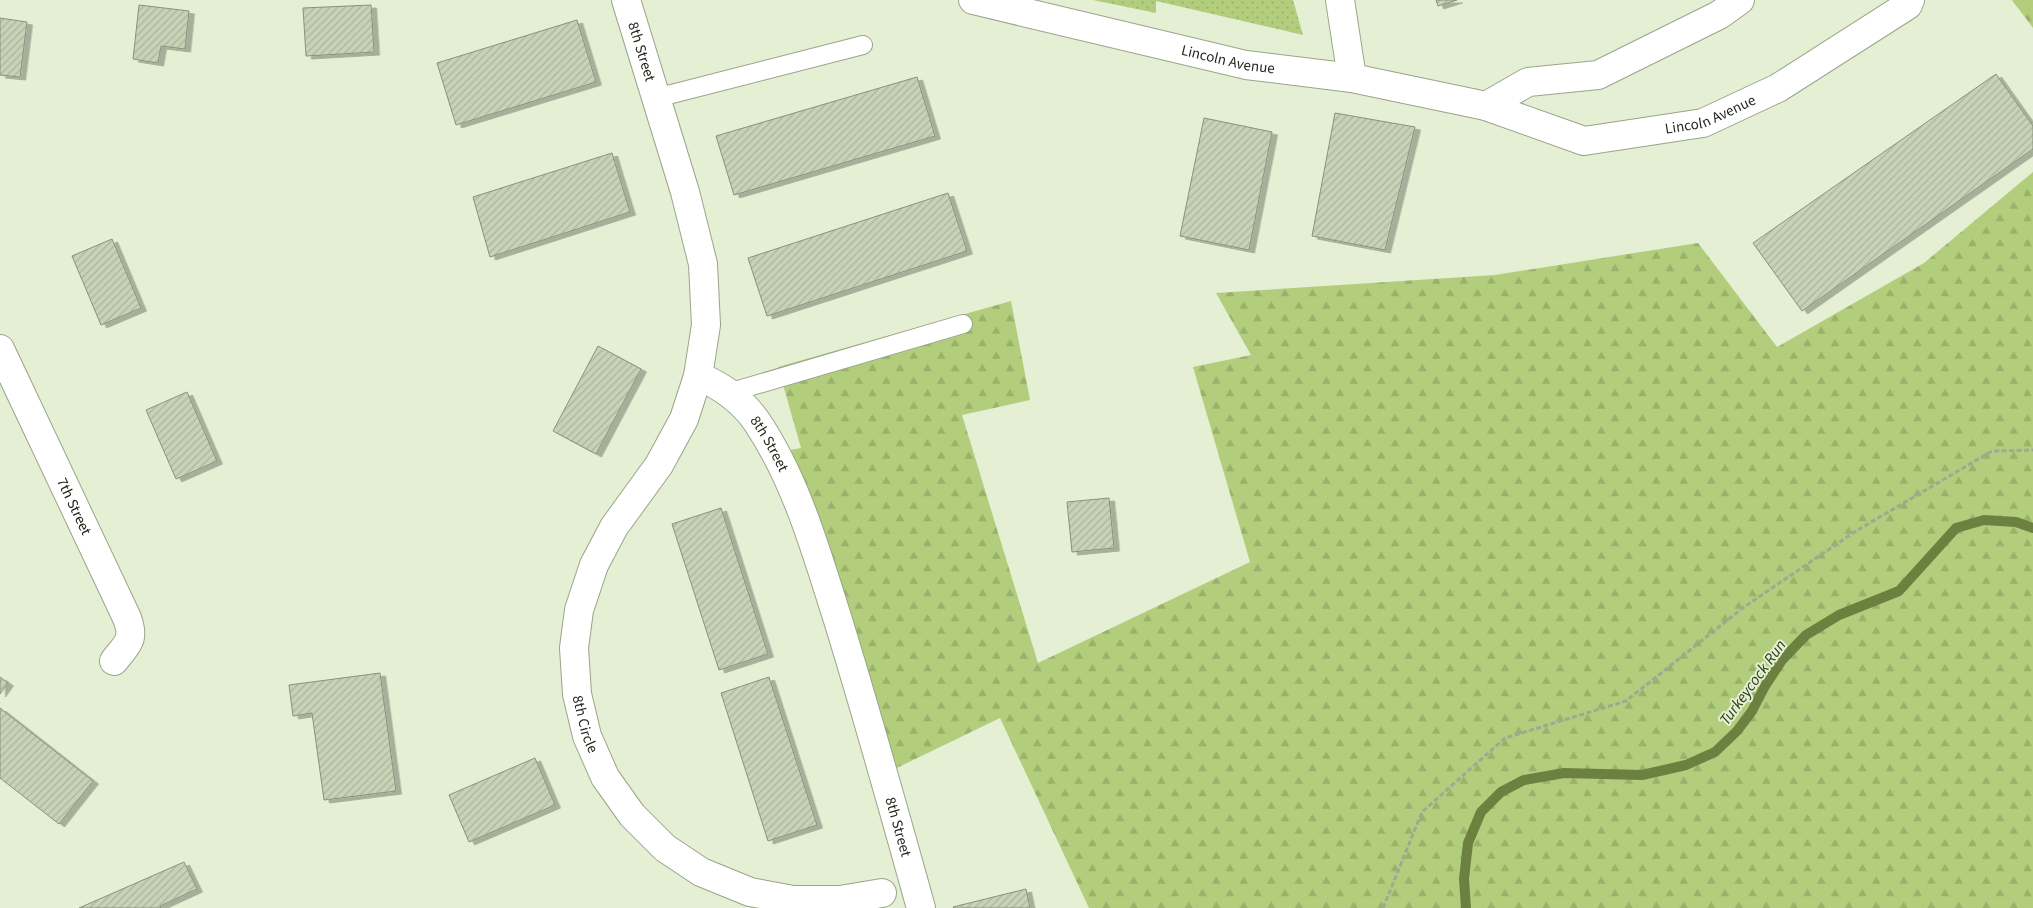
<svg xmlns="http://www.w3.org/2000/svg" width="2033" height="908" viewBox="0 0 2033 908" font-family="'Source Sans 3',sans-serif">
	<defs>
		<pattern id="forest-firs" width="22" height="20" patternUnits="userSpaceOnUse" patternTransform="scale(1.25)"><rect width="22" height="20" fill="#b2ce7c"/><path d="M5 1l3.5 6h-7zM16 11l3.5 6h-7z" fill="#99b16b"/></pattern>
		<pattern id="park-dots" width="8" height="8" patternUnits="userSpaceOnUse" patternTransform="scale(1.25)"><rect width="8" height="8" fill="#b2ce7c"/><path d="M2 2h.1M6 6h.1" fill="none" stroke="#99b16b" stroke-width="1.8" stroke-linecap="round"/></pattern>
		<pattern id="building-hatch" width="6" height="6" patternUnits="userSpaceOnUse" patternTransform="scale(1.25)"><rect width="6" height="6" fill="#c7d2b7"/><path d="M-1 1l2-2M0 6l6-6M5 7l2-2" fill="none" stroke="#abb49d"/></pattern>
		<filter id="shadow"><feDropShadow dx="5.5" dy="3" stdDeviation="0" flood-color="#0004"/></filter>
	</defs>
	<rect width="100%" height="100%" fill="#e4efd3"/>
	<g fill="url(#forest-firs)">
		<polygon points="2012,0 2033,0 2033,28"/>
		<polygon points="2033,172 2033,908 1089,908 1000,718 876,778 781,452 801,448 778,367 1011,301 1030,400 962,415 1038,663 1250,562 1193,367 1251,355 1216,293 1495,275 1698,243 1777,347 1924,263"/>
	</g>
	<polygon fill="url(#park-dots)" points="1093,0 1293,0 1303,35 1156,1 1156,13"/>
	<g fill="none" stroke-linecap="round" stroke-linejoin="round">
		<polyline stroke="#6c8140" stroke-width="10" points="1466,908 1464,879 1468,843 1481,812 1501,792 1524,780 1564,773 1642,775 1686,765 1715,752 1737,731 1752,711 1765,686 1782,660 1806,635 1839,615 1899,591 1956,528 1984,520 2016,522 2033,528"/>
	</g>
	<g fill="url(#building-hatch)" stroke="#889279" filter="url(#shadow)">
		<polygon points="1436,0 1457,0 1438,6"/>
		<polygon points="139,5 189,11 185,49 161,46 158,63 133,59"/>
		<polygon points="371,5 374,52 306,56 303,8"/>
		<polygon points="0,18 27,22 20,77 0,75"/>
		<polygon points="577,20 596,82 456,125 437,63"/>
		<polygon points="1996,74 2033,126 2033,149 1802,311 1753,243"/>
		<polygon points="917,77 935,136 734,195 716,136"/>
		<polygon points="1335,113 1415,127 1385,250 1312,236"/>
		<polygon points="1204,118 1272,132 1249,250 1180,236"/>
		<polygon points="612,153 630,212 490,257 473,197"/>
		<polygon points="948,193 967,251 767,316 748,258"/>
		<polygon points="112,239 141,308 101,325 72,256"/>
		<polygon points="598,346 641,369 596,454 553,431"/>
		<polygon points="187,392 217,461 176,479 146,410"/>
		<polygon points="1109,498 1114,548 1072,552 1067,502"/>
		<polygon points="721,508 768,654 719,670 672,524"/>
		<polygon points="380,673 396,791 324,800 312,713 293,716 289,685"/>
		<polygon points="0,677 8,683 0,694"/>
		<polygon points="769,677 817,825 768,841 721,693"/>
		<polygon points="0,708 93,781 59,824 0,778"/>
		<polygon points="535,758 555,805 469,842 449,795"/>
		<polygon points="184,862 197,889 160,906 161,908 79,908"/>
		<polygon points="1026,889 1030,908 954,908 953,907"/>
	</g>
	<g fill="none" stroke-linecap="round" stroke-linejoin="round">
		<g stroke="#9aa48a" stroke-width="20">
			<g id="service">
				<polyline points="656,98 863,45"/>
				<polyline points="728,393 963,324"/>
			</g>
		</g>
		<g stroke="#9aa48a" stroke-width="30">
			<g id="minor">
				<path id="s1" d="M626 0 685 192 703 264 706 325 698 376 684 419 659 465 614 527 594 565 579 610 574 648 577 694 587 736 605 777 632 815 665 848 701 872 750 892 793 900H840L882 893"/>
				<path id="s2" d="M973 0 1246 65 1352 78 1486 106 1584 141 1703 123 1778 88 1908 5 1910 0"/>
				<polyline points="1340,0 1352,78"/>
				<polyline points="1486,106 1528,82 1598,75 1719,15 1740,0"/>
				<path id="s3" d="M0 349 127 618C135 640 128 643 114 661"/>
				<path id="s4" d="M698 376C722 386 742 400 757 422 796 480 816 551 837 617 867 714 894 811 921 908"/>
			</g>
		</g>
		<polyline stroke="#9fa892" stroke-width="3" stroke-dasharray="5 2.5" stroke-linecap="butt" points="1383,908 1422,812 1505,738 1626,701 1744,607 1856,531 1992,451 2033,450"/>
		<use href="#service" stroke="#fff" stroke-width="18"/>
		<use href="#minor" stroke="#fff" stroke-width="28"/>
	</g>
	<g text-anchor="middle" stroke-width="4" stroke-linejoin="round" paint-order="stroke">
		<g font-size="15" fill="#23271d" stroke="#e4efd3">
			<text dy="5" stroke="none"><textPath href="#s1" startOffset="54">8th Street</textPath></text>
			<text dy="5" stroke="none"><textPath href="#s2" startOffset="262">Lincoln Avenue</textPath></text>
			<text dy="5" stroke="none"><textPath href="#s2" startOffset="758">Lincoln Avenue</textPath></text>
			<text dy="5" stroke="none"><textPath href="#s4" startOffset="101">8th Street</textPath></text>
			<text dy="5" stroke="none"><textPath href="#s3" startOffset="174">7th Street</textPath></text>
			<text dy="5" stroke="none"><textPath href="#s1" startOffset="768">8th Circle</textPath></text>
			<text dy="5" stroke="none"><textPath href="#s4" startOffset="506">8th Street</textPath></text>
		</g>
		<g font-size="16" font-style="italic" fill="#2f3b16" stroke="#e4efd3">
			<text transform="translate(1752 682) rotate(-54)" y="6">Turkeycock Run</text>
		</g>
	</g>
</svg>
